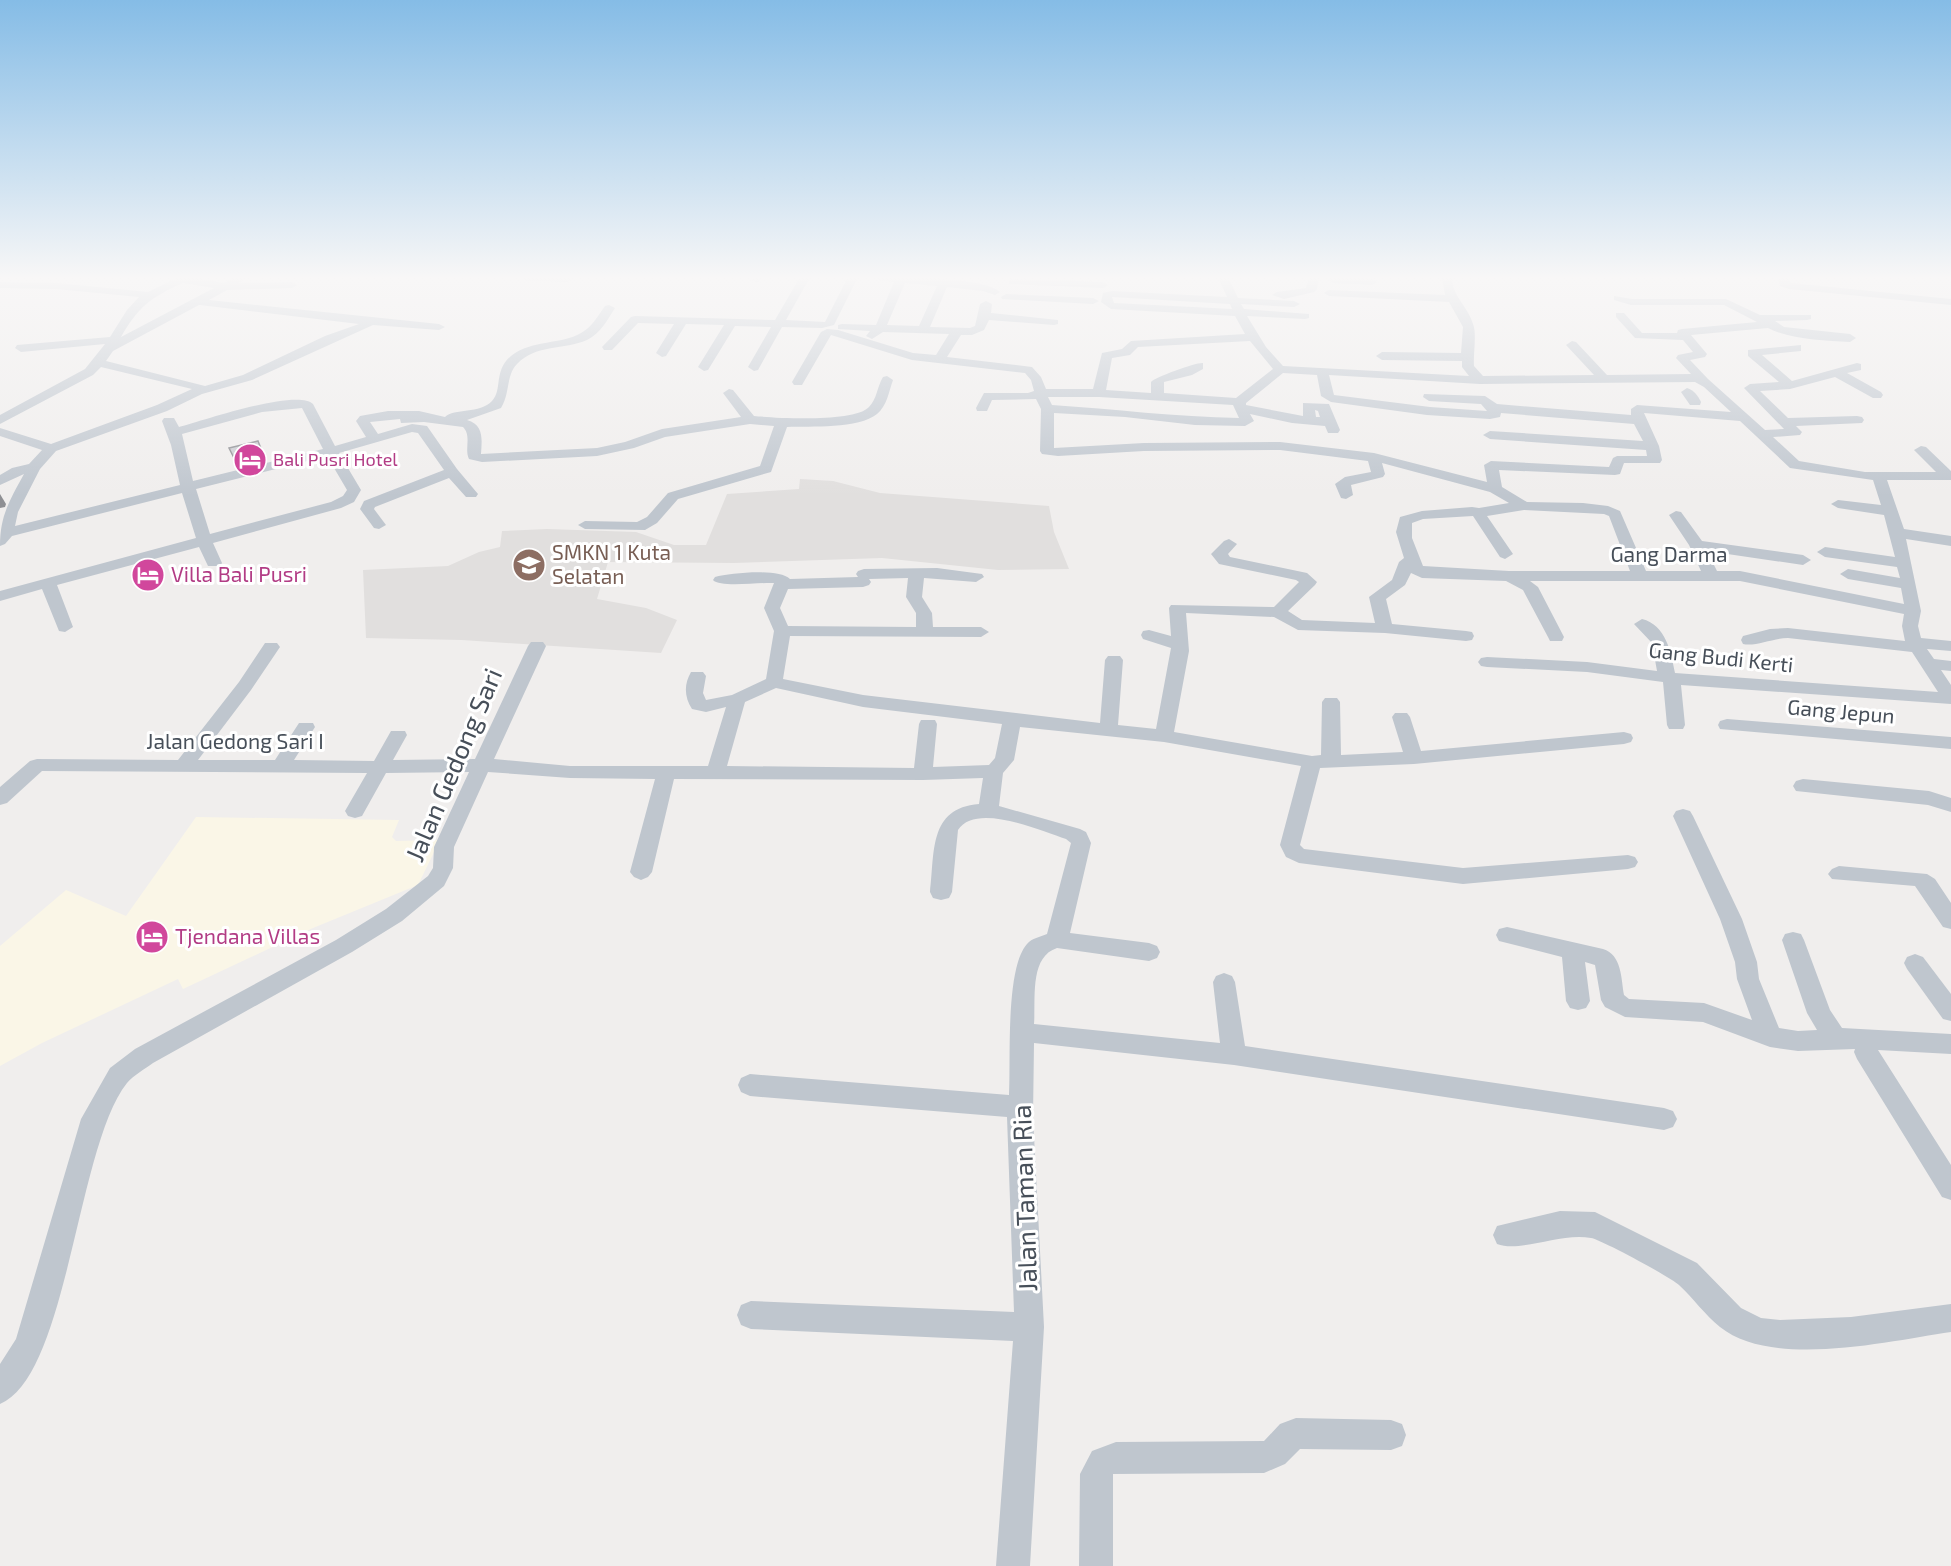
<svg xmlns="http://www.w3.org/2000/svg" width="1951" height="1566" viewBox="0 0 1951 1566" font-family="'Exo 2',sans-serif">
	<rect width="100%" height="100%" fill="#f0eeed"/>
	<polygon fill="#faf6e7" points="196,817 399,820 392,837 396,841 440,840 418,885 313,928 183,989 178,979 42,1043 0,1066 0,946 66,890 126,916"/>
	<polygon fill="#e1dfde" points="800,479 833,481 880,493 1049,506 1054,532 1069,569 998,570 882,558 734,563 608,562 597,599 646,608 677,620 661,653 462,640 366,638 363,570 448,566 479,552 500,547 502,531 547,529 636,532 674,545 706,545 727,494 799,489"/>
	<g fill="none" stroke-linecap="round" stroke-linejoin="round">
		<g fill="#bfc6ce" fill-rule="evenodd">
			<path d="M179 277H193L224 283 235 277H248L239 283 292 282 297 285 292 288 227 290 209 300 439 324 445 327 439 330 373 325 252 380 202 394 167 411 56 451 40 469 18 512 15 526 180 485 171 445 162 421 164 418H174L179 427C202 421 297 388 313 404L335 446 366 437 356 421 360 416 388 411H419L445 417C454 408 480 414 492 401 503 390 493 371 511 356 533 339 561 345 581 333 592 327 598 316 605 306L609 305 615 308C608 319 600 334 587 340 564 350 536 344 517 364 506 375 510 394 501 408L467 420C484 425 482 439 481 454L597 448 625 442 662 429 741 417 723 393 729 389 733 390 754 416C776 418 854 423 869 407 877 399 877 387 883 377L887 376 893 380C889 391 887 406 877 414 859 429 810 426 787 427L771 472 678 499 657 523 645 530 585 529 578 525 585 521 637 522 647 517 668 493 760 466 774 426 750 424 665 437 634 448 597 456 482 462 469 459C464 449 472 436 463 427L424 422 401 423 400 419 370 422 378 434 412 424 427 426 457 469 478 494 476 497H466L449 478 375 507 374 509 386 525 379 529 374 528 360 509 364 501 444 470 418 433 412 432 339 453 361 490 354 502 341 508 213 543 222 563 220 566H208L199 547 57 585 73 627 65 632 59 631 42 589 0 601V591L196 538 182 493 12 536 5 544 0 546C0 515 10 500 24 474L0 485V475L12 468 29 464 42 450 0 436V428L51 444 157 405 192 389 101 367 93 375 0 424V415L85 369 105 344 21 352 15 348 17 345 110 337 127 310 139 297 56 289 0 288V282L56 283 148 292ZM183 283 214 288 121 337C138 307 151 297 183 283ZM199 305H200L359 324 325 336 243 375 205 386 106 361 113 351ZM302 408 323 449 193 481 182 434 262 412ZM327 456 347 490 343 496 331 502 210 534 196 489Z"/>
			<polygon points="520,277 571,277 572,279 567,282 525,280"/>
			<polygon points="754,277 764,277 757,283 752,280"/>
			<polygon points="800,277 810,277 786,320 825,322 848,277 858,277 834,325 822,328 782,327 758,370 754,371 748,367 771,327 735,326 708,370 704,371 698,367 724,325 686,324 666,356 662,357 656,353 674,324 638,323 612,350 604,350 602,347 631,317 635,316 775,320"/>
			<path d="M873 277C898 277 984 277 1000 292L995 295 983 291 947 287 930 327 970 328 975 326 980 304 986 301 992 304 991 313 1058 320V324L1054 325 989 320 984 330 972 335H961L947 357 1032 367 1041 377 1046 389H1093L1102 353 1122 349 1131 341 1245 334 1235 316 1111 309 1101 302 1103 293 1112 291 1227 297 1218 277H1228L1238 298 1294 301 1300 304 1294 307 1241 304 1244 309 1309 314V318L1305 319 1247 316 1266 347 1283 366 1469 376 1462 367V361L1382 360 1376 356 1382 352 1461 353 1463 327 1449 302 1329 296 1324 293 1329 290 1445 295 1442 277H1452C1452 297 1468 306 1473 324 1477 333 1473 355 1474 366L1483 376 1594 375 1566 345 1572 341 1576 342 1607 375 1691 374 1676 358 1678 355 1693 352 1683 340 1635 338 1616 317V313H1624L1642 333H1677L1678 330 1682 329 1757 322 1724 305H1631L1614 300V296L1632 299H1726L1760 315H1811V319L1807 320 1775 321 1784 327 1850 334 1856 338 1850 342C1823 340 1792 340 1768 328L1691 335 1707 354 1705 357 1690 360 1708 379 1765 430 1784 429 1744 388 1750 384 1779 382 1748 356V350L1801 345V351L1762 355 1792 381 1857 363 1861 364V370L1847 373 1881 392 1883 395 1881 398H1873L1835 377 1790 389 1760 391 1788 418 1857 416 1862 417 1864 420 1862 423 1796 426 1802 432 1800 435 1773 437 1799 461 1865 472H1936L1914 450 1921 446 1926 447 1951 471V480H1887L1904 529 1951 536V546L1906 539 1921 611 1918 626 1921 638 1951 641V651L1927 649 1934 659 1951 661V671L1941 670 1951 685V704L1681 685 1685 725 1683 729H1669L1667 725 1663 682 1587 672 1487 667 1481 666 1478 662 1481 658 1487 657 1587 662 1657 671 1652 643 1634 624 1642 619C1666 625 1671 652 1675 673L1938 692 1912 652 1788 638C1774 638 1755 647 1743 644L1741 640 1743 636 1770 629 1788 628 1905 641 1902 626 1904 614 1740 581H1530L1538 587 1564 637 1562 641H1550L1548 637 1523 590 1506 581 1422 578 1411 573 1405 585 1386 599 1392 624 1466 631 1472 632 1474 636 1472 640 1466 641 1385 633 1298 630 1274 617 1186 613 1189 651 1174 732 1312 756 1321 755 1322 702 1325 698H1337L1340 702 1341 755 1403 752 1392 717 1395 713H1407L1410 717 1421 751 1624 732 1631 734 1633 738 1631 742 1624 744 1414 764 1320 768 1300 845 1304 849 1463 868 1628 855 1635 857 1638 862 1635 867 1628 869 1463 884 1299 863 1286 857 1280 845 1301 766 1164 742 1020 727 1014 760 1003 773 999 806 1080 829 1086 832 1091 843 1070 933 1149 943 1157 946 1160 952 1157 958 1149 961 1057 948C1029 957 1036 999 1034 1024L1220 1043 1213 982 1216 976 1224 973 1232 976 1235 982 1245 1046 1664 1108 1673 1111 1677 1119 1673 1127 1664 1130 1234 1065 1034 1043 1033 1117 1044 1327 1030 1566H996L1013 1341 751 1329 741 1325 737 1315 741 1305 751 1301 1014 1312 1007 1117 750 1096 741 1092 738 1085 741 1078 750 1074 1009 1095C1011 1060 1005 969 1027 944 1032 938 1040 937 1047 934L1071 843 1066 839C1041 831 976 802 958 830L952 892 949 898 941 900 933 898 930 892C935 853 928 808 979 804L983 778 923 780 674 779 652 872 648 877 641 880 634 877 630 872 655 779 570 778 488 772 454 847 453 868 444 886 402 921 352 952 153 1063C145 1069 134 1075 127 1083 77 1145 68 1376 0 1404V1364L16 1339 81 1119 110 1068 135 1049 336 940 386 909 428 876 433 868 434 847 469 772 386 773 362 816 355 818 348 816 345 811 367 773 42 771 7 803 0 805V787L30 761 37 759 178 760 239 682 265 643H277L280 647 251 690 198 760H275L299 723H313L315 727 294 760 374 761 391 731H405L407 735 393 760 475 759 528 646 531 642H543L546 646 494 759 570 766H708L726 707 706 712 692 709C684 697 684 684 691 672H703L706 676 703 693 706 700 732 695 766 679 774 631 764 608 774 583C761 582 720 588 713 580L715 577C731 573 778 568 790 579L858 577 856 574 858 571 864 569 937 568 982 574 984 577 976 582 924 578 922 597 932 613 933 627H981L989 632 981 637 790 636 783 679 863 695 1100 723 1105 660 1108 656H1120L1123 660 1118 725 1156 729 1171 648 1143 639 1141 635 1143 631 1149 630 1171 636 1169 608 1171 605 1274 607 1299 582 1296 580 1219 564 1211 554 1224 541 1229 539 1237 544 1228 554 1230 557 1307 573 1317 582 1315 585 1288 611 1302 620 1375 623 1369 597 1392 580 1399 562 1404 558 1396 532 1400 517 1422 511 1472 507 1479 508 1509 503 1490 492 1382 463 1385 474 1383 477 1351 485 1353 495 1346 499 1341 498 1335 484 1345 477 1371 472 1368 461 1280 450 1144 451 1058 456 1042 454 1040 451 1041 409 1036 399 992 400 987 411H977L976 408 984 393H1028L1034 391 1031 380 1025 373 912 360 831 335 802 385H794L792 382 821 332 827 329 838 330 913 353 936 355 949 334 883 332 872 339 866 336 870 331 838 329V325L842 324 876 325 894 282 878 280ZM905 283 937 286 919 326 887 325ZM1112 297 1230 304 1232 309 1114 303ZM1250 341 1273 369 1236 398 1164 393V382L1192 375 1203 369V363C1197 362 1155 377 1151 382V393L1106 390 1112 358 1130 355 1138 347ZM1283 373 1317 375 1321 396 1331 402 1427 415 1490 419 1500 417 1501 413 1634 424 1643 441 1490 431 1483 435 1490 439 1646 450 1647 456H1617L1613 458 1609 467 1491 461 1484 465 1487 482 1374 453 1280 442 1144 443 1054 448V413L1125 417 1195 425 1245 426 1254 421 1250 414 1292 423 1325 426 1328 433H1338L1340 430 1329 404 1303 403V416L1246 405V403ZM1329 375 1480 384 1695 382 1704 387 1731 412 1637 405 1631 409V415L1497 404 1485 396 1424 394 1423 397 1429 401 1481 404 1487 411 1430 407 1334 395ZM1048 397H1099L1233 405 1239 418C1176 417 1114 409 1052 405ZM1315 410 1318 411 1320 417H1316ZM1644 413 1740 421 1790 468 1873 480 1881 505 1838 500 1831 504 1838 508 1884 515 1895 557 1825 547 1817 552 1825 557 1897 567 1900 578 1848 569 1840 574 1848 579 1901 588 1904 604 1740 571H1717L1707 551 1803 565 1811 560 1803 555 1702 541 1681 512 1676 511 1669 515 1689 545 1701 571H1646L1620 511 1608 506 1583 503 1527 502 1502 487 1499 470 1615 475 1620 474 1624 463H1660L1662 460 1659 446ZM1524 510 1604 514 1609 516 1630 571H1509L1423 566 1412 538V523L1423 519 1473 516 1500 557 1505 559 1513 554 1487 516ZM908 578 906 597 916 613V627L788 626 780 608 788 589 863 587 869 585 871 582 869 579ZM776 688 863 707 1002 724 995 758 989 765 933 767 937 724 935 720H921L919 724 914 768 727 766 745 702Z"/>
			<polygon points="1309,277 1319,277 1317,289 1314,292 1284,299 1272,295 1277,292 1306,288"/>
			<polygon points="1331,277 1372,279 1377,282 1372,285 1333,283 1328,280"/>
			<polygon points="1778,277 1788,277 1791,283 1951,299 1951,305 1789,289 1780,286"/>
			<polygon points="1013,279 1103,282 1108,285 1103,288 1009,284 1009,280"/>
			<polygon points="1006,294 1093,298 1099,301 1093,304 1002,299 1001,297"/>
			<path d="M1687 388C1694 390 1698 396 1701 402L1700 405H1690L1681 392Z"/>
			<polygon points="1727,719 1951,737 1951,749 1720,729 1718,725 1720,721"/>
			<polygon points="1803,779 1929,791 1951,798 1951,812 1928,805 1796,791 1793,786 1796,781"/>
			<path d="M1683 809 1690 811 1693 816 1742 919 1757 962 1759 979 1779 1028 1798 1031 1817 1030 1807 1013 1782 940 1785 934 1793 932 1801 934 1804 940 1830 1010 1842 1028 1951 1034V1054L1878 1050 1951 1165V1200L1942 1197 1857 1059 1854 1052 1855 1049 1798 1051 1770 1047 1703 1022 1625 1017 1605 1007 1601 1000 1595 965 1585 962 1590 1001 1586 1008 1578 1010 1570 1008 1566 1001 1562 957 1499 941 1496 935 1499 929 1507 927 1603 949C1622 955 1621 978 1624 995L1629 999 1704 1003 1752 1020 1737 979 1735 962 1720 919 1673 816 1676 811Z"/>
			<polygon points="1839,866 1927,874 1935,879 1951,903 1951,929 1943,927 1915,886 1832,879 1828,874 1832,869"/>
			<polygon points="1915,954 1923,957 1951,994 1951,1021 1943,1019 1907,969 1904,963 1907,957"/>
			<path d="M1560 1211 1595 1212 1697 1263 1741 1308 1761 1318 1780 1320 1851 1317 1951 1304V1332C1889 1341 1772 1369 1720 1327 1705 1315 1693 1298 1679 1285 1672 1278 1600 1239 1591 1238 1561 1232 1521 1253 1497 1244L1493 1235 1497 1226Z"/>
			<polygon points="1296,1418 1391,1420 1402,1424 1406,1435 1402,1446 1391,1450 1300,1449 1285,1464 1264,1473 1113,1474 1113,1566 1079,1566 1080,1474 1092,1451 1116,1442 1264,1441 1280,1424"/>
		</g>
	</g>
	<g fill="#8e8f93">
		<polygon points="262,451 266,461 238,468 234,458"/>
		<polygon points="0,494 6,504 5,507 0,508"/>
	</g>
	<polygon fill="#cbccd2" stroke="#8e8f93" stroke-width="1.5" points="258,441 262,451 234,458 229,448"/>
	<linearGradient id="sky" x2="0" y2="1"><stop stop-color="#85bce6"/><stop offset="0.56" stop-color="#f8f7f7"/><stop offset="1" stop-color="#f8f7f7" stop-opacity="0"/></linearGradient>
	<rect width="1951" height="496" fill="url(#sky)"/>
	<defs>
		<g id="hotel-disc" transform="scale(1.725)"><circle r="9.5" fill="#d1479c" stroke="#fff"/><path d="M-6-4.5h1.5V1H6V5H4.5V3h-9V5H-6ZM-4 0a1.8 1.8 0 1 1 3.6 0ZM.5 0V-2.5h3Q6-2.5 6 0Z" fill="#fff"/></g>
		<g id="school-disc" transform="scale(1.725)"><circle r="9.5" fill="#8d6e63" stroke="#fff"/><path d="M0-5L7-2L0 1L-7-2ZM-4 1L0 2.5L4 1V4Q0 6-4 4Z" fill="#fff"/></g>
	</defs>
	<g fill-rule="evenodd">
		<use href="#hotel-disc" x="250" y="460"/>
		<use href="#school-disc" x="529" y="565"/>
		<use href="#hotel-disc" x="148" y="575"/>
		<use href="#hotel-disc" x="152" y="937"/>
	</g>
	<g text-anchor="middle" stroke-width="6" stroke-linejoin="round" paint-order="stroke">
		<g font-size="18" fill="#b23c85" stroke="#fff" text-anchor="start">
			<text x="273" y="466">Bali Pusri Hotel</text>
		</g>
		<g font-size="21" fill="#785e54" stroke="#fff" text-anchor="start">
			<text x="552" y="560">SMKN 1 Kuta<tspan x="552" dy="24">Selatan</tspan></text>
		</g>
		<g font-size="21" fill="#474f59" stroke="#fff">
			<text x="1669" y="562">Gang Darma</text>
			<text transform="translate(1721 658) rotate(6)" y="7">Gang Budi Kerti</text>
			<text transform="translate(1841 712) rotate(5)" y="7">Gang Jepun</text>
			<text x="235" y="749">Jalan Gedong Sari I</text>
		</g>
		<g font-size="21" fill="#b23c85" stroke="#fff" text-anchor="start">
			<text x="171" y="582">Villa Bali Pusri</text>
			<text x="175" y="944">Tjendana Villas</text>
		</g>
		<g font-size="26" fill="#474f59" stroke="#fff">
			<text transform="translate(454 765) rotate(-67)" y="9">Jalan Gedong Sari</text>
			<text transform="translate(1025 1198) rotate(-92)" y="9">Jalan Taman Ria</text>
		</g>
	</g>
</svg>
